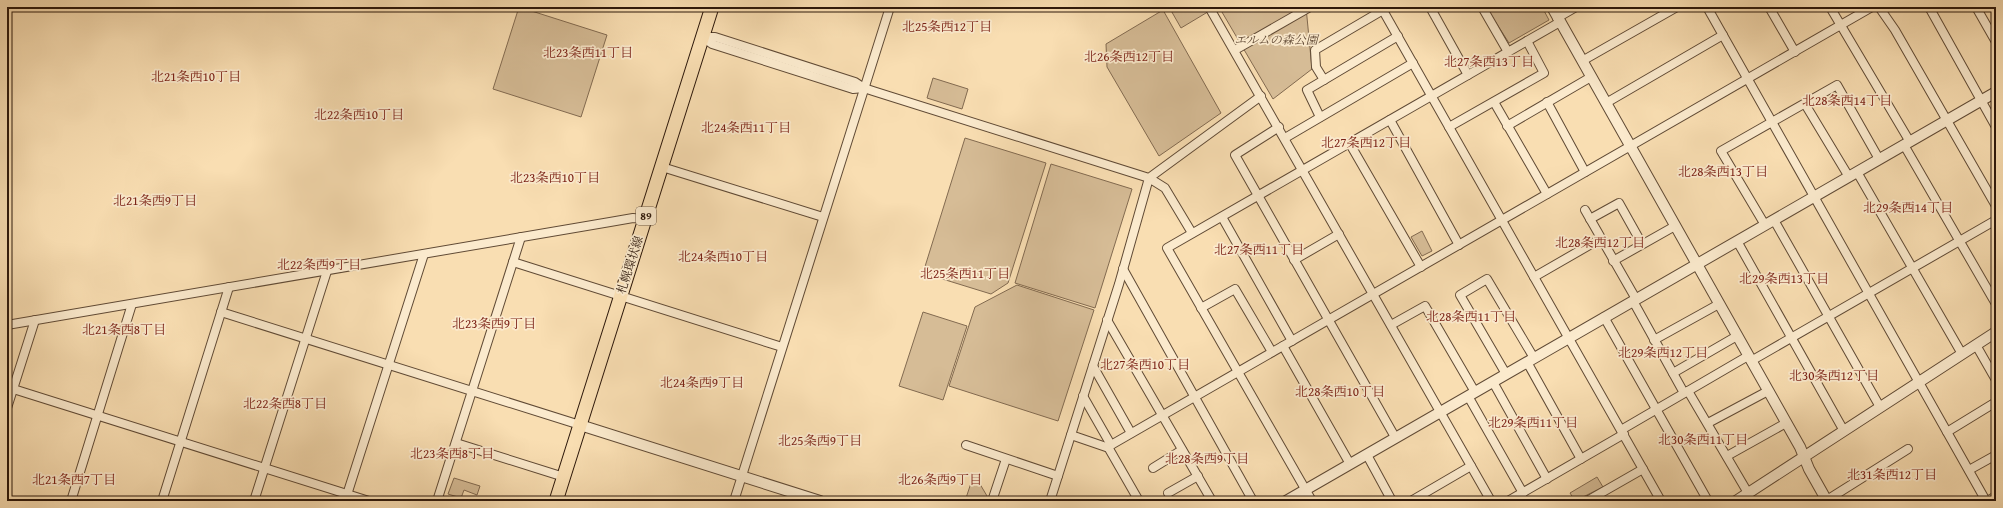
<svg xmlns="http://www.w3.org/2000/svg" width="2003" height="508" viewBox="0 0 2003 508" font-family="'Gentium Book Plus','Noto Serif JP',serif">
	<rect width="100%" height="100%" fill="#f9deb2"/>
	<filter id="stains"><feTurbulence type="fractalNoise" baseFrequency=".005" numOctaves="4"/><feColorMatrix values="0 0 0 0 .2 0 0 0 0 .09 0 0 0 0 .02 0 0 0 .5 -.17"/></filter>
	<radialGradient id="worn" r=".72"><stop offset=".6" stop-color="#630" stop-opacity="0"/><stop offset="1" stop-color="#630" stop-opacity=".3"/></radialGradient>
	<g fill="#d6bc96" stroke="#826a50">
		<polygon points="519,7 607,35 581,117 493,89"/>
		<polygon points="1169,7 1216,7 1181,28"/>
		<polygon points="1219,7 1306,7 1312,69 1273,99"/>
		<polygon points="1486,7 1542,7 1549,20 1509,43"/>
		<polygon points="1163,10 1221,113 1159,156 1107,67 1106,44"/>
		<polygon points="933,78 968,89 962,109 927,98"/>
		<polygon points="965,138 1046,163 1008,283 991,294 923,273"/>
		<polygon points="1051,164 1132,189 1095,308 1015,283"/>
		<polygon points="1422,231 1432,251 1422,256 1411,237"/>
		<polygon points="1017,285 1094,310 1058,421 949,386 975,307"/>
		<polygon points="923,312 967,326 943,400 899,386"/>
		<polygon points="974,474 990,501 965,501"/>
		<polygon points="1597,477 1603,487 1575,501 1570,493"/>
		<polygon points="454,478 480,486 477,495 464,490 461,498 448,494"/>
	</g>
	<g fill="none" stroke-linecap="round" stroke-linejoin="round">
		<g stroke="#604a35" stroke-width="10">
			<g id="minor">
				<polyline points="1209,7 1491,501"/>
				<polyline points="1381,7 1661,501"/>
				<polyline points="1430,7 1468,75"/>
				<polyline points="1482,7 1508,52"/>
				<polyline points="1707,7 1986,501"/>
				<polyline points="1769,7 1795,52"/>
				<polyline points="1830,7 1910,142"/>
				<polyline points="1879,7 1895,30 1996,206"/>
				<polyline points="1929,7 1996,127"/>
				<polyline points="1976,7 1996,42"/>
				<polyline points="1557,18 1576,7"/>
				<polyline points="702,37 715,37 855,82 864,88 873,91 1149,178 1261,96"/>
				<polyline points="702,37 712,44 853,89 864,88"/>
				<polyline points="1235,50 1310,7"/>
				<polyline points="1582,61 1677,7"/>
				<polyline points="1324,80 1316,67 1315,50 1383,10"/>
				<polyline points="1494,102 1547,194"/>
				<polyline points="1547,102 1585,172"/>
				<polyline points="1606,103 1723,35"/>
				<polyline points="1805,104 1849,177"/>
				<polyline points="1320,117 1307,90 1398,36"/>
				<polyline points="1390,120 1459,245"/>
				<polyline points="1507,126 1591,77"/>
				<polyline points="1279,127 1235,155 1395,437"/>
				<polyline points="1449,127 1544,73 1527,41"/>
				<polyline points="1285,138 1413,63"/>
				<polyline points="1350,144 1421,267"/>
				<polyline points="1904,145 1996,304"/>
				<polyline points="662,167 823,217"/>
				<polyline points="1857,172 1962,354"/>
				<polyline points="1585,210 1636,299"/>
				<polyline points="1222,217 1292,341"/>
				<polyline points="1590,219 1619,203 1642,244"/>
				<polyline points="1774,220 1880,407"/>
				<polyline points="1765,225 1721,151 1837,85 1879,159"/>
				<polyline points="1737,241 1844,431"/>
				<polyline points="1294,260 1339,234"/>
				<polyline points="1613,261 1675,226"/>
				<polyline points="513,262 782,347"/>
				<polyline points="1123,269 1253,501"/>
				<polyline points="1534,277 1600,239"/>
				<polyline points="1633,301 1684,393"/>
				<polyline points="1201,308 1235,289 1272,352"/>
				<polyline points="221,312 580,425"/>
				<polyline points="1604,317 1708,501"/>
				<polyline points="1107,320 1212,501"/>
				<polyline points="7,325 610,222 633,218 645,219"/>
				<polyline points="1391,325 1425,306 1475,392"/>
				<polyline points="1654,340 1719,304"/>
				<polyline points="1976,345 1996,380"/>
				<polyline points="1283,346 1350,464"/>
				<polyline points="1751,361 1996,220"/>
				<polyline points="1527,362 1581,459"/>
				<polyline points="1093,366 1131,433"/>
				<polyline points="1673,373 1737,336"/>
				<polyline points="1506,374 1460,295 1487,279 1534,358"/>
				<polyline points="1493,382 1547,479"/>
				<polyline points="7,387 369,501"/>
				<polyline points="1688,391 1748,493"/>
				<polyline points="1083,396 1111,445"/>
				<polyline points="1468,396 1523,493"/>
				<polyline points="7,408 35,320"/>
				<polyline points="1708,423 1768,391"/>
				<polyline points="1621,430 1748,356"/>
				<polyline points="1947,432 1996,402"/>
				<polyline points="1071,435 1106,447 1111,445 1872,7"/>
				<polyline points="456,443 564,477"/>
				<polyline points="966,445 1058,476"/>
				<polyline points="1108,447 1139,501"/>
				<polyline points="1367,455 1392,501"/>
				<polyline points="1727,456 1786,423"/>
				<polyline points="1153,468 1182,450"/>
				<polyline points="1969,470 1996,455"/>
				<polyline points="1168,493 1198,476"/>
				<polyline points="1827,500 1908,449"/>
				<polyline points="71,501 132,304"/>
				<polyline points="162,501 229,287"/>
				<polyline points="254,501 327,271"/>
				<polyline points="345,501 424,254"/>
				<polyline points="437,501 521,237"/>
				<polyline points="734,501 890,7"/>
				<polyline points="992,501 1006,459"/>
				<polyline points="1050,501 1119,284 1149,178 1165,188 1192,233"/>
				<polyline points="1312,501 1167,248 1560,22"/>
				<polyline points="1411,501 1471,466"/>
				<polyline points="1508,501 1624,434"/>
				<polyline points="1587,501 1643,469"/>
				<polyline points="1987,501 1996,496"/>
			</g>
		</g>
		<g stroke="#604a35" stroke-width="12">
			<g id="tertiary">
				<polyline points="1552,7 1800,447 1809,469 1827,501"/>
				<polyline points="580,425 820,501"/>
				<polyline points="1286,501 1996,92"/>
				<polyline points="1736,501 1996,332"/>
			</g>
		</g>
		<g stroke="#2d180b" stroke-width="15">
			<polyline id="primary" points="556,501 712,7"/>
		</g>
		<use href="#minor" stroke="#fbeacd" stroke-width="8"/>
		<use href="#tertiary" stroke="#fbeacd" stroke-width="10"/>
		<use href="#primary" stroke="#f9deb2" stroke-width="13"/>
	</g>
	<g text-anchor="middle" stroke-width="3.5" stroke-linejoin="round" paint-order="stroke">
		<rect fill="#fbeacd" stroke="#6b5745" stroke-width="1" x="636" y="207" width="20" height="18" rx="3"/>
		<g font-size="11" font-weight="bold" fill="#2d180b">
			<text x="646" y="220">89</text>
		</g>
		<g font-size="12" font-style="italic" fill="#604935" stroke="#fbeacd">
			<text x="1276" y="44">エルムの森公園</text>
		</g>
		<g font-size="12" fill="#2d180b" stroke="#fbeacd">
			<text transform="translate(630 265) rotate(-72)" y="4">札幌環状線</text>
		</g>
		<g font-size="13" fill="#7a1f14" stroke="#fbeacd">
			<text x="947" y="31">北25条西12丁目</text>
			<text x="588" y="57">北23条西11丁目</text>
			<text x="1129" y="61">北26条西12丁目</text>
			<text x="1489" y="66">北27条西13丁目</text>
			<text x="196" y="81">北21条西10丁目</text>
			<text x="1847" y="105">北28条西14丁目</text>
			<text x="359" y="119">北22条西10丁目</text>
			<text x="746" y="132">北24条西11丁目</text>
			<text x="1366" y="147">北27条西12丁目</text>
			<text x="1723" y="176">北28条西13丁目</text>
			<text x="555" y="182">北23条西10丁目</text>
			<text x="155" y="205">北21条西9丁目</text>
			<text x="1908" y="212">北29条西14丁目</text>
			<text x="1600" y="247">北28条西12丁目</text>
			<text x="1259" y="254">北27条西11丁目</text>
			<text x="723" y="261">北24条西10丁目</text>
			<text x="319" y="269">北22条西9丁目</text>
			<text x="965" y="278">北25条西11丁目</text>
			<text x="1784" y="283">北29条西13丁目</text>
			<text x="1471" y="321">北28条西11丁目</text>
			<text x="494" y="328">北23条西9丁目</text>
			<text x="124" y="334">北21条西8丁目</text>
			<text x="1663" y="357">北29条西12丁目</text>
			<text x="1145" y="369">北27条西10丁目</text>
			<text x="1834" y="380">北30条西12丁目</text>
			<text x="702" y="387">北24条西9丁目</text>
			<text x="1340" y="396">北28条西10丁目</text>
			<text x="285" y="408">北22条西8丁目</text>
			<text x="1533" y="427">北29条西11丁目</text>
			<text x="1703" y="444">北30条西11丁目</text>
			<text x="820" y="445">北25条西9丁目</text>
			<text x="452" y="458">北23条西8丁目</text>
			<text x="1207" y="463">北28条西9丁目</text>
			<text x="1892" y="479">北31条西12丁目</text>
			<text x="74" y="484">北21条西7丁目</text>
			<text x="940" y="484">北26条西9丁目</text>
		</g>
	</g>
	<rect width="2003" height="508" fill="none" stroke="#f9deb2" stroke-width="24"/>
	<rect x="8" y="8" width="1987" height="492" fill="none" stroke="#2d180b" stroke-width="2"/>
	<rect x="12" y="12" width="1979" height="484" fill="none" stroke="#2d180b"/>
	<rect width="100%" height="100%" filter="url(#stains)"/>
	<rect width="100%" height="100%" fill="url(#worn)"/>
</svg>
